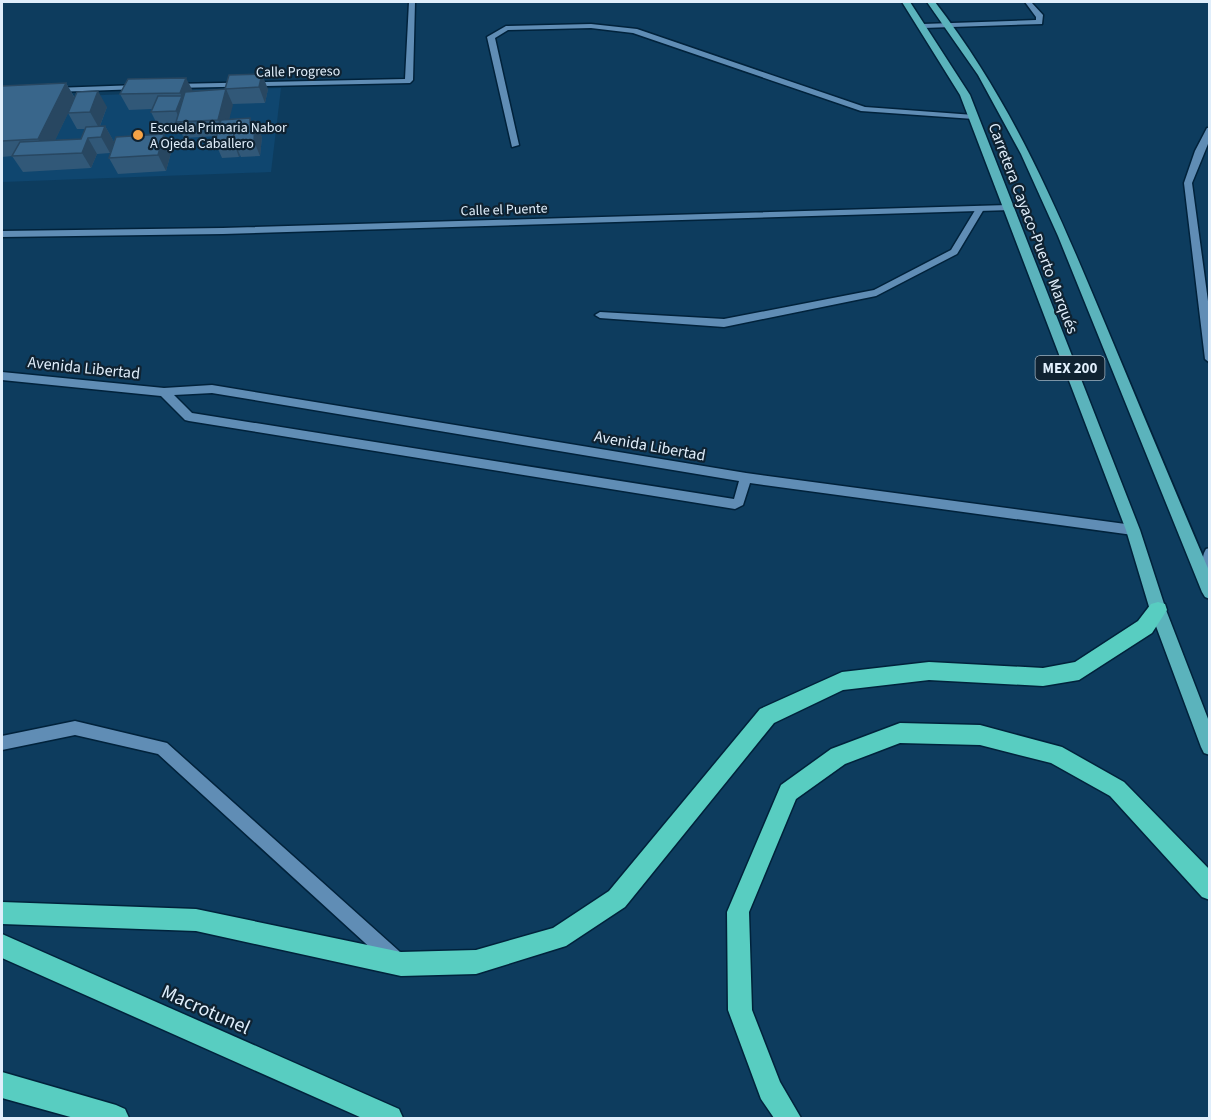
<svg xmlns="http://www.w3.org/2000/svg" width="1211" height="1120" viewBox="0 0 1211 1120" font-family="'Source Sans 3',sans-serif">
	<rect width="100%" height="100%" fill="#0d3c5e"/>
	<polygon fill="#0f466f" points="281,88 271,172 2,182 2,99"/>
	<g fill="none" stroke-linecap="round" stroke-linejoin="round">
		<g stroke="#00223b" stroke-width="3">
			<g id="lane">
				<polygon points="1025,2 1031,2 1043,15 1042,24 923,28 919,26 923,24 1036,20 1036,17"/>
				<polygon points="591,24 637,29 865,107 974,115 978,117 974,119 861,111 633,33 591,28 508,30 495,38 519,145 512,147 487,37 506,26"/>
				<polygon points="980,206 984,209 957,254 876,296 724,327 600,318 595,315 600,312 724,319 874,290 951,250 977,207"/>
				<polygon points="75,721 167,743 399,951 401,957 399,963 393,965 387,963 158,754 75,735 2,750 2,736"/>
			</g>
		</g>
		<g stroke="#00223b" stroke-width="3">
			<g id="street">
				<polygon points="409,2 415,2 413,80 410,83 174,88 170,86 174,84 405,79"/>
				<polygon points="138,85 141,85 141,89 54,92 50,90 54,88"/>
				<polygon points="1207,128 1210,128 1210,139 1192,183 1210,316 1210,363 1205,359 1184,183 1195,151"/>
				<polygon points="1008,205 1011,206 1011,210 223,234 2,237 2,231 223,228"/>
				<path d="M2 372 164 388 212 385 746 473 1133 525 1137 526 1139 530 1137 534 1133 535 750 483 743 505 735 509 189 421 185 420 161 396 2 380ZM212 393 739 481 734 499 192 413 174 395Z"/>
				<polygon points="1210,548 1210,579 1204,583 1200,582 1198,578 1204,553 1206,549"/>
			</g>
		</g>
		<g stroke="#00223b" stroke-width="3">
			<g id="primary">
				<polygon points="902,2 910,2 970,95 1140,530 1166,610 1210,724 1210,755 1204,753 1201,747 1150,610 1126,530 960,95"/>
				<path d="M927 2H935C1012 102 1056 206 1104 321 1139 405 1174 489 1210 573V599L1205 597 1202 592 1058 236 1021 154 978 75Z"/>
			</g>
		</g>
		<g stroke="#00223b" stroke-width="3">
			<g id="highway">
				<polygon points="1158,602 1165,604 1167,610 1152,633 1079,680 1043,686 929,680 843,690 774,723 625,907 566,946 476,974 401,976 196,931 2,924 2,902 196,909 401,952 476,950 553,928 609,891 760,709 842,672 929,662 1043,668 1075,662 1138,621 1151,604"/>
				<polygon points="900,723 980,725 1062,747 1124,782 1210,870 1210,900 1202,897 1110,796 1051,763 980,745 900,743 845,764 796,799 749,912 752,1010 780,1082 801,1118 774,1118 761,1099 728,1010 727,912 781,785 831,749"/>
				<polygon points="2,934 399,1109 403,1118 362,1118 2,958"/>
				<polygon points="2,1072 116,1105 125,1109 129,1118 74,1118 2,1098"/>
			</g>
		</g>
		<use href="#lane" fill="#608db5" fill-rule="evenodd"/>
		<use href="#street" fill="#608db5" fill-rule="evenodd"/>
		<use href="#primary" fill="#5bb3bc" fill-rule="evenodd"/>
		<use href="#highway" fill="#58cdc1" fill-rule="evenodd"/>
	</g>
	<g fill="#315878" fill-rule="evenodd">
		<polygon points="229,75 268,89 265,103 232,104 229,119 252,122 262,137 260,156 241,157 240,155 239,157 222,158 215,142 216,136 184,138 178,127 159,128 151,112 152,109 129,110 120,94 226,89"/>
		<path d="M66 83 75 98 107 107 100 126H105L114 142 110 153 97 154 91 168 23 172 12 156 2 157V86ZM68 113 77 129H85L81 139 55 140Z"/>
		<polygon points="172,149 166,171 118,174 109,158"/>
	</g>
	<g fill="#284761">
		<polygon points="262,74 268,89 265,103 259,87"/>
		<polygon points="186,78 194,93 181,122 176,111 182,97 180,93"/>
		<polygon points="66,83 75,99 48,155 38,139"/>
		<polygon points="226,89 233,105 225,135 218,120"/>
		<polygon points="98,91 107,107 99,128 90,112"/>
		<polygon points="250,118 255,129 255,121 262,137 260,156 254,141 250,122"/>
		<polygon points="105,126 114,142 110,153 101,137"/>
		<polygon points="164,134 172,149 166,171 158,155"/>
		<polygon points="234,134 234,141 240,155 239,157 233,141"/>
		<polygon points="88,138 97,154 91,168 82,153"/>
	</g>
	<g fill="#39668b" stroke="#284761" stroke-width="1.5">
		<polygon points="262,74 259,87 225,89 229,75"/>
		<polygon points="186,78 180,93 120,94 128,79"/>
		<polygon points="66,83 38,139 2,141 2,86"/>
		<polygon points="226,89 218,120 176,122 185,92"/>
		<polygon points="98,91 90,112 68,113 77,92"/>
		<polygon points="158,96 182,96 176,111 151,112"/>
		<polygon points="250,118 250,122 255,121 254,141 234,141 234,134 233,141 215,142 221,120"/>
		<polygon points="105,126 101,137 88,138 82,153 12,156 20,142 81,139 86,127"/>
		<polygon points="164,134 158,155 109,158 116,137"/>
	</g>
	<circle fill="#f5a346" stroke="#0f2231" stroke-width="2" cx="138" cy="135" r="6"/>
	<g text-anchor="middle" stroke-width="4.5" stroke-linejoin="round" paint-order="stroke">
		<g font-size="14" fill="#e0eefb" stroke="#0f2231">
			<text transform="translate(298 71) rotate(-1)" y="5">Calle Progreso</text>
			<text transform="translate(504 209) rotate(-2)" y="5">Calle el Puente</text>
		</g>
		<g font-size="14" fill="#e0eefb" stroke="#0f2231" text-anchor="start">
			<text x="150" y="132">Escuela Primaria Nabor<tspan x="150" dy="16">A Ojeda Caballero</tspan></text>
		</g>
		<rect fill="#0f2231" stroke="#a1b1be" stroke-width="1.5" x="1035.5" y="356" width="69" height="24" rx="4.5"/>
		<g font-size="15" font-weight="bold" fill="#e0eefb">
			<text x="1070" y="373">MEX 200</text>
		</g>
		<g font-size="16" fill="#e0eefb" stroke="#0f2231">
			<text transform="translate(1034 228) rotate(69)" y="6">Carretera Cayaco-Puerto Marqués</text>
			<text transform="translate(84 367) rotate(6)" y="6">Avenida Libertad</text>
			<text transform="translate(650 445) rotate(10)" y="6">Avenida Libertad</text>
		</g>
		<g font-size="20" fill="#e0eefb" stroke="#0f2231">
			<text transform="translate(206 1009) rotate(24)" y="7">Macrotunel</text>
		</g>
	</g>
	<rect width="1211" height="1120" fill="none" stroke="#e0eefb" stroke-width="6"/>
</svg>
